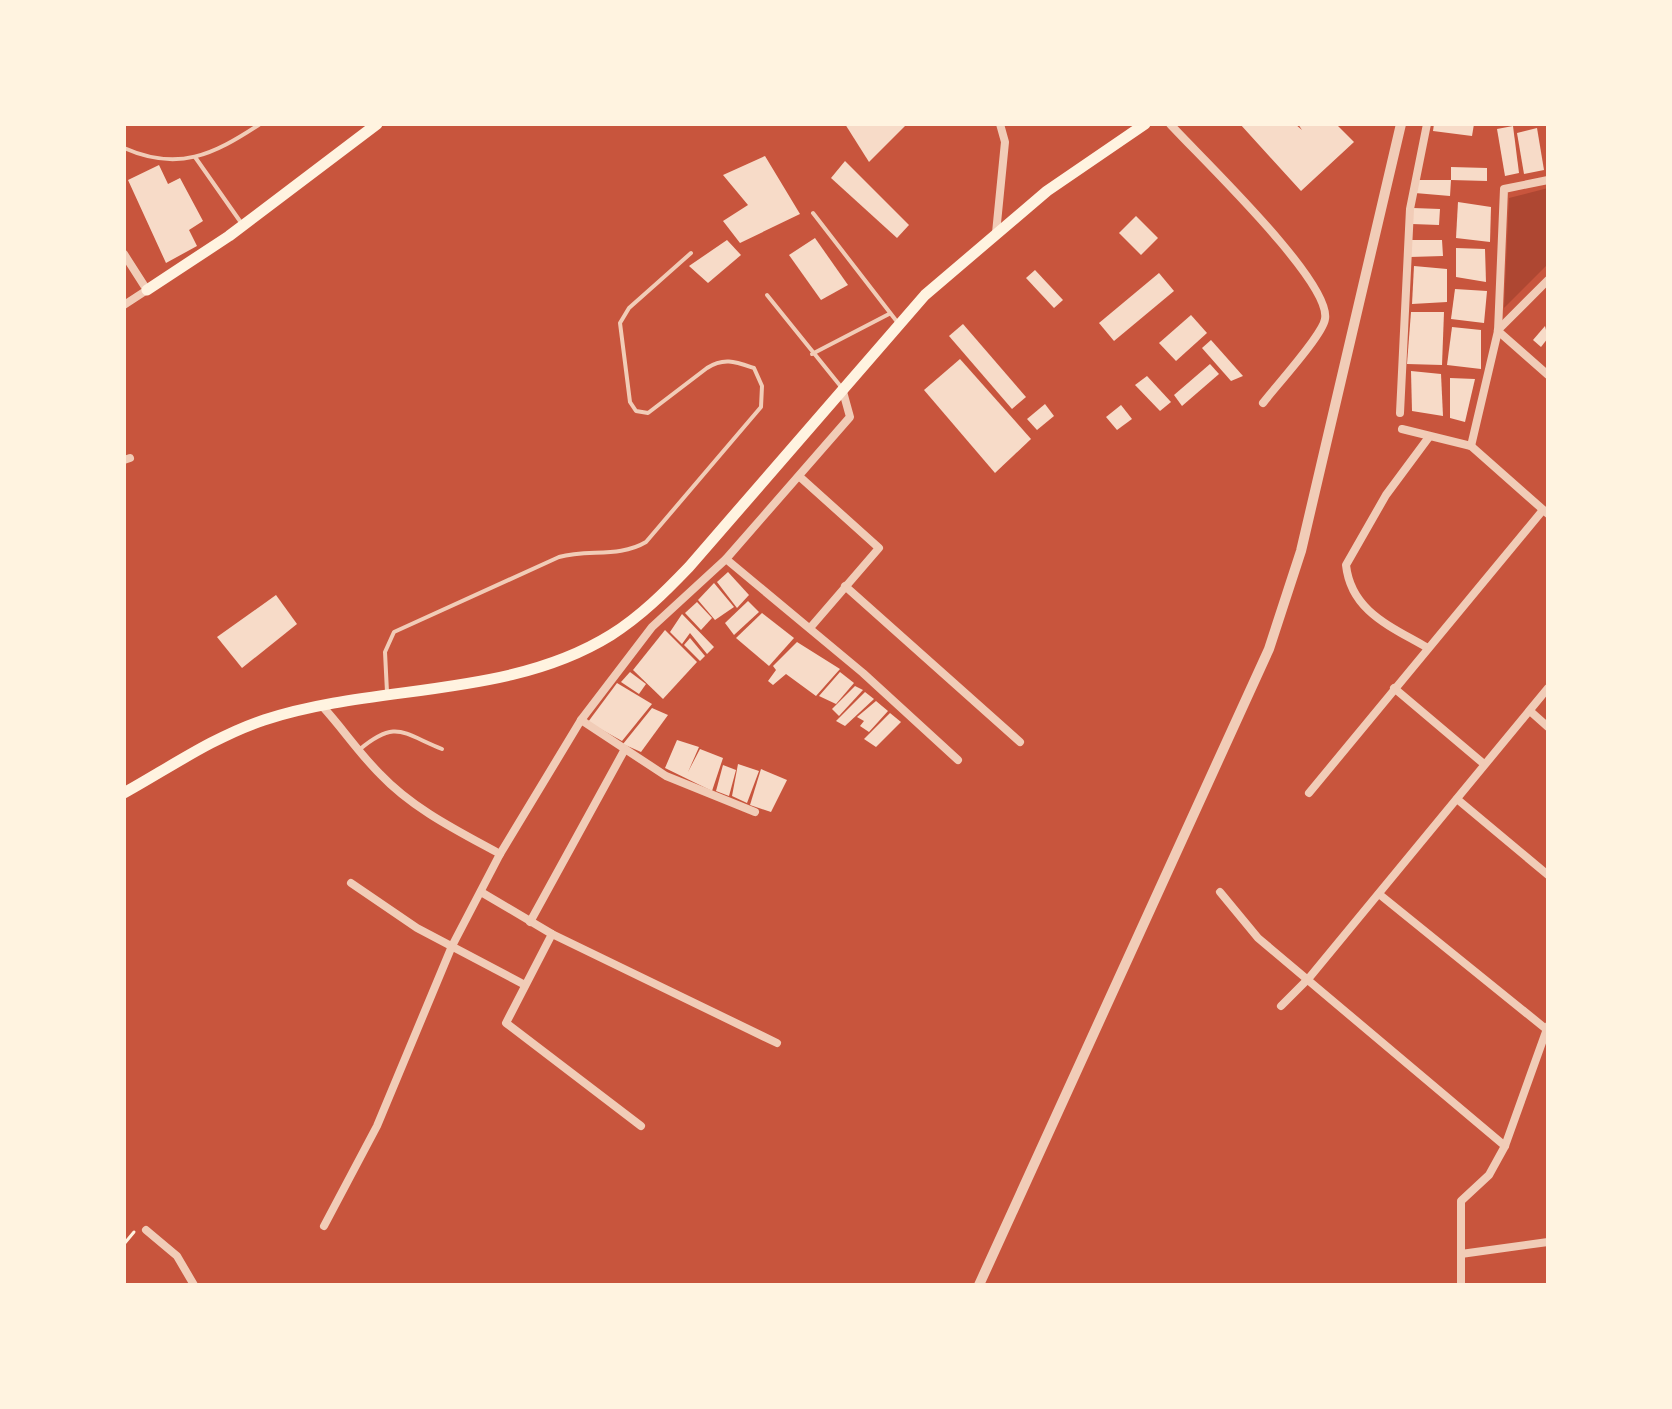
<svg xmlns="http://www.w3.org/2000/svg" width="1672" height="1409" viewBox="0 0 1672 1409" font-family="'Open Sans',sans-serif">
	<rect width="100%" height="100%" fill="#c8553d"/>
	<polygon fill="#ae4732" points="1548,188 1548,264 1504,308 1509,198"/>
	<g fill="#f7dbc8">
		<polygon points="845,124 907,124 869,162"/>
		<polygon points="1240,124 1295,124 1302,130 1298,124 1336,124 1354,142 1301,191"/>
		<polygon points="1434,124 1474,124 1472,136 1433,131"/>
		<polygon points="1513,126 1519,173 1505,176 1497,129"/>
		<polygon points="1537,128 1544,170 1524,174 1517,133"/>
		<polygon points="765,156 800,214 740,243 723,221 748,205 723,175"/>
		<polygon points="845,161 909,225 897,238 831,178"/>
		<polygon points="159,165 168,184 180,178 203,221 189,230 197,246 166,263 128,180"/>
		<polygon points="1451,167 1487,168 1487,181 1451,180 1450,196 1415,193 1416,180 1451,180"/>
		<polygon points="1458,202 1491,207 1490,242 1456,238"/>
		<polygon points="1413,208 1440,209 1439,225 1412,224"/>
		<polygon points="1136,216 1158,238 1141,255 1119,233"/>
		<polygon points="815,238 848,285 821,300 789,255"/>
		<polygon points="727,240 741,255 708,283 689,266"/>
		<polygon points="1411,240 1442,240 1443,256 1410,257"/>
		<polygon points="1456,248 1485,249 1486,282 1456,277"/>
		<polygon points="1414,266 1447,269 1447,302 1412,304"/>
		<polygon points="1035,270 1063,300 1054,308 1026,278"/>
		<polygon points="1159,273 1174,291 1114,341 1099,323"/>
		<polygon points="1455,289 1487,291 1484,323 1451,319"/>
		<polygon points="1411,312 1444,312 1442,365 1407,364"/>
		<polygon points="1191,315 1207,333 1176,361 1159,343"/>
		<polygon points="963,324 1026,397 1012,409 949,336"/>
		<polygon points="1545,326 1548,338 1541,347 1533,340"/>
		<polygon points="1452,327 1481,330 1481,369 1447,365"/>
		<polygon points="1211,340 1243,376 1231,381 1202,348"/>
		<polygon points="960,359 1031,439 995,473 924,390"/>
		<polygon points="1210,364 1219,374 1182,406 1174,395"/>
		<polygon points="1411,371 1441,374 1443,416 1412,411"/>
		<polygon points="1147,376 1171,402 1160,411 1135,385"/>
		<polygon points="1450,378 1475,379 1465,422 1450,418"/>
		<polygon points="1045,404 1054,416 1037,430 1027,419"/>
		<polygon points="1121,405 1132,419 1117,430 1106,417"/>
		<polygon points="728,572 749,595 737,608 717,582"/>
		<polygon points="714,583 734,607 715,620 698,600"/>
		<polygon points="276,595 297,624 242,668 217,637"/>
		<polygon points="748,601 759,612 734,635 725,623"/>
		<polygon points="697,602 712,618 701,630 685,613"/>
		<polygon points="762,613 794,638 769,666 736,638"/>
		<polygon points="682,614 714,647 707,654 690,633 682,644 670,632"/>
		<polygon points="665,630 697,662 663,699 633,670"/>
		<polygon points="690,638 705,656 700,661 684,645"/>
		<polygon points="797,642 840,669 816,696 786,674 773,685 768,681 776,670 773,666"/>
		<polygon points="630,672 646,684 639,694 621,682"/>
		<polygon points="840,672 854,683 836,704 819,696"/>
		<polygon points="617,683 652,704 622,741 588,722"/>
		<polygon points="855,686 863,690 839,716 832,709"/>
		<polygon points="865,692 874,699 845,726 836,721"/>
		<polygon points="876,701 888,711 869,732 860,726 864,721 857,717"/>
		<polygon points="652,708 668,715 641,752 623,744"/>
		<polygon points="890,713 901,722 876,747 864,739"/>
		<polygon points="677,740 699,747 688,772 700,749 723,758 712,791 665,768"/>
		<polygon points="738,764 759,771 747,803 732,796"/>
		<polygon points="723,765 736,770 729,796 716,791"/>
		<polygon points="761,769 787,780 771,812 750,805"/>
	</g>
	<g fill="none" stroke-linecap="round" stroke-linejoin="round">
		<polyline stroke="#fff3e0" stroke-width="3" points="124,1244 134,1232"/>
		<g stroke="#f1ccb7" stroke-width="4">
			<path d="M124 148C178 172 213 155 260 124"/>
			<polyline points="195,157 242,224"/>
			<polyline points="813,213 898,323"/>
			<polyline points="767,295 842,388"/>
			<polyline points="812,354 889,314"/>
			<path d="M387 692 385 652 394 632 559 557C589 549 619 558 646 542L761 407 762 386 754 368C736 362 724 357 707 368L648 413 636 411 630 402 620 323 629 308 691 253"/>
			<path d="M359 750C396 719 402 733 442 749"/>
		</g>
		<g stroke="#f1ccb7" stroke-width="8">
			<path d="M1170 124C1199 156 1332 282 1325 319 1323 335 1275 387 1263 403"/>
			<polyline points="996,233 1005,142 1000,124"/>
			<polyline points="124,254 147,290 124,305"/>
			<polyline points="1498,330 1548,280"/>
			<polyline points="1498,331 1548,375"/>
			<polyline points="1400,413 1410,209 1427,124"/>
			<polyline points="1402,429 1471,446 1548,514"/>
			<polyline points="1471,446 1498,331 1504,189 1548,180"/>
			<polyline points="124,460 130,458"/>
			<polyline points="800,477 879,548 810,628"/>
			<polyline points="726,559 863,673 958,760"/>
			<polyline points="845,586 1020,742"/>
			<path d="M1426 647C1390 626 1351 611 1346 565L1386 495 1429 437"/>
			<polyline points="1394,688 1484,764"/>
			<path d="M323 707C343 729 359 753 380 774 413 809 458 831 500 854"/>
			<polyline points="1530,711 1548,727"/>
			<polyline points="581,720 666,776 755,812"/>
			<polyline points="1309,793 1543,510"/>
			<polyline points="1457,799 1548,875"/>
			<polyline points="351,883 417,928 525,985"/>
			<polyline points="481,892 552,934 777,1043"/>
			<polyline points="1220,892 1258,938 1505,1146"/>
			<polyline points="1379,894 1546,1029"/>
			<polyline points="530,922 625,749"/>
			<polyline points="552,934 506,1023 641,1126"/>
			<polyline points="1281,1006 1309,978 1548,688"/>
			<polyline points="324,1226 377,1126 452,946 500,854 581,720 652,627 726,559 850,417 842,388"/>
			<polyline points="146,1230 177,1256 194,1285"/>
			<polyline points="1461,1254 1548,1242"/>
			<polyline points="1461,1285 1461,1201 1489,1175 1505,1146 1548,1026"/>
		</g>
		<polyline stroke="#f1ccb7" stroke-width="10" points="979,1285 1269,649 1301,551 1401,124"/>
		<g stroke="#fff3e0" stroke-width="11">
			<polyline points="147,290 229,236 377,124"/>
			<path d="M124 793C169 768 215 736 264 720 377 683 508 699 611 635 641 616 665 592 689 567L925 295 1047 191 1145 124"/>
		</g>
	</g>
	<rect width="1672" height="1409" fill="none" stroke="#fff3e0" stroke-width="252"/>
</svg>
